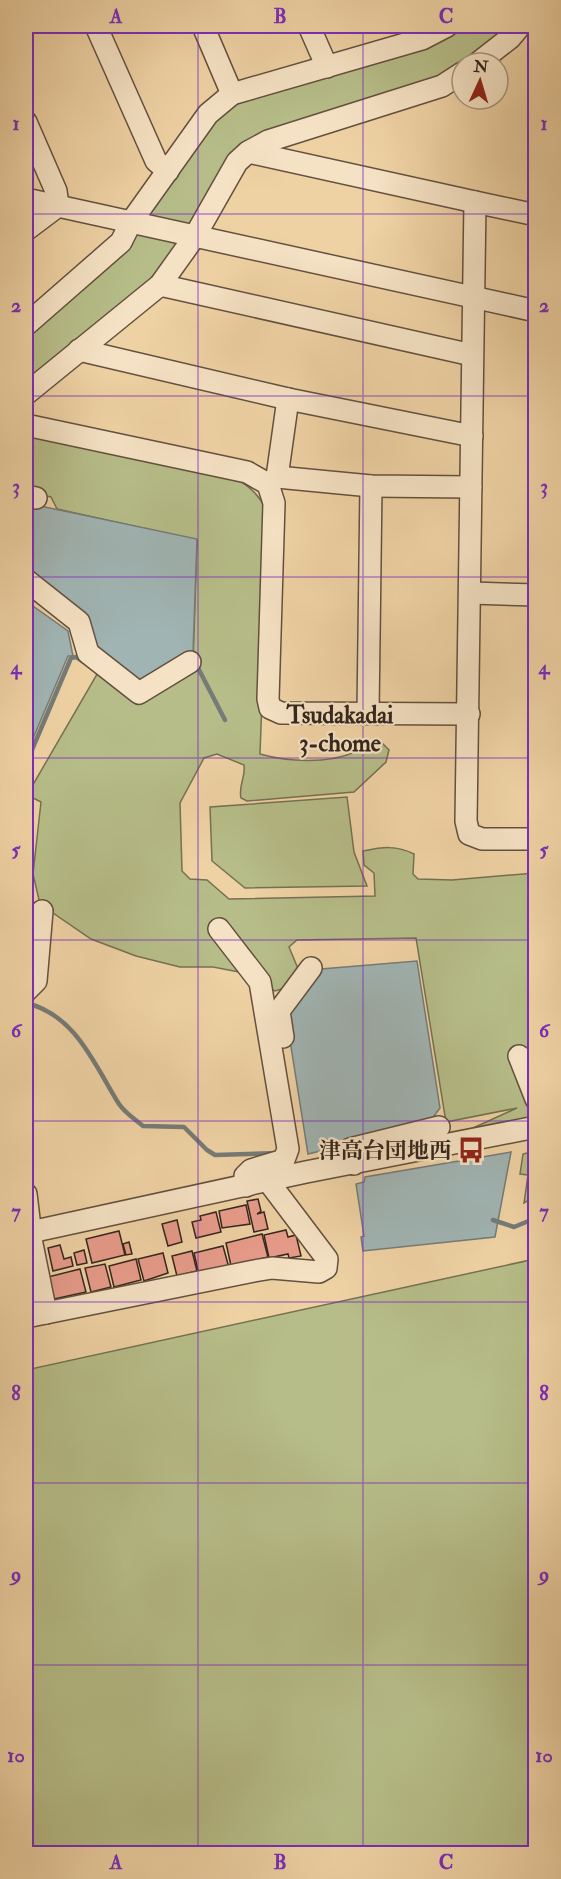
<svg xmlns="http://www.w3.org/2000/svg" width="561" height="1879" viewBox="0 0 561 1879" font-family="'IM FELL Double Pica','Noto Serif JP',serif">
	<rect width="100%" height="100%" fill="#efd2a4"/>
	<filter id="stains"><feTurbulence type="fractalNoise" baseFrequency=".00333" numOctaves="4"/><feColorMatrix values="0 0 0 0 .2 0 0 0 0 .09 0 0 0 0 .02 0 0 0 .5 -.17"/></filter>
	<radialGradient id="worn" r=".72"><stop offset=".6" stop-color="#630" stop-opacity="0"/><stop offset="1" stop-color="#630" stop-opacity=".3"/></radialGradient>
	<g fill="#b6bd88" stroke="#757152" stroke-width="1.5">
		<polygon points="456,26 513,26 472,63 462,63 462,69 266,137 189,227 149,220 149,213 190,146 235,100"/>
		<polygon points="141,231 180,240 156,283 26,389 26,332 131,234"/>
		<path d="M26 432 235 478C251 487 261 497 269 515L260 754C288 762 328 764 355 752 366 747 367 741 380 741L389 750 386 762 354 792 247 801 241 798C238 786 246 777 244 765L217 754 204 758 180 803 182 871 190 879 207 880 229 899 375 896 374 873 364 865 363 851C383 847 396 845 414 854L413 874 418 879 452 880 535 873V1088L515 1059 535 1110V1118L460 1134 517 1108 446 1122 416 938 297 940 289 947 299 971 291 986 275 991 239 972 213 967H180L136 956 91 939 40 904 33 874 41 802 27 795 100 669 193 666 197 540 57 509 51 497 26 492Z"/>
		<polygon points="347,797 354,852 367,886 245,888 212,861 210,807"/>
		<polygon points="535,1151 535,1196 524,1203 528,1175 520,1174 523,1154"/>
		<polygon points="535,1259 535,1853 26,1853 26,1370"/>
	</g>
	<g fill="#a0b4b3" stroke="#757b77" stroke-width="1.5">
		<polygon points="26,503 197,539 193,652 141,687 91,647 26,574"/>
		<polygon points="26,601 68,631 73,656 68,656 26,755"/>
		<polygon points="417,961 440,1108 427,1125 308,1154 286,1015 321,969"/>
		<polygon points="511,1152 495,1237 363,1251 361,1237 364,1236 356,1184 364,1182 365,1177"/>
	</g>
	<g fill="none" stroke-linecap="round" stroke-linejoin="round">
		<g stroke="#757b77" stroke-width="4.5">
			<polyline points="196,664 225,720"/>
			<polyline points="26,764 71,658 76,657 84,662"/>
			<path d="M26 1003C76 1015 94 1064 119 1104 125 1113 136 1120 143 1126L184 1127 207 1150 215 1155 278 1153"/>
			<polyline points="493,1220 514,1227 536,1218"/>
		</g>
	</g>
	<g fill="#e89c8b" stroke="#34251d" stroke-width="1.5">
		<polygon points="258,1199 261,1211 257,1214 264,1212 268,1229 254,1232 247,1201"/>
		<polygon points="246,1205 250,1224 222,1228 219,1211"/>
		<polygon points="216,1212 221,1232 196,1238 192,1222 201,1220 200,1216"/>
		<polygon points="177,1220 182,1242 168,1246 162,1224"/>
		<polygon points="286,1230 288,1237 296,1235 301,1256 289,1258 288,1254 269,1258 264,1235"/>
		<polygon points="119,1231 125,1255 92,1263 86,1239"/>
		<polygon points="262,1234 268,1257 231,1266 226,1243"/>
		<polygon points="129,1242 132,1254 126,1255 123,1244"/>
		<polygon points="60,1245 64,1259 71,1257 73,1266 53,1271 48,1248"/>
		<polygon points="223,1246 229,1268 199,1275 194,1253"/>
		<polygon points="84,1250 87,1263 77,1265 74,1253"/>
		<polygon points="192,1251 197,1271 177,1276 172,1256"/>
		<polygon points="163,1253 168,1273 144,1281 138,1259"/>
		<polygon points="136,1259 141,1280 114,1287 109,1266"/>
		<polygon points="105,1264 111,1287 91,1292 85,1268"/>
		<polygon points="80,1269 86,1292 54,1299 48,1277"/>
		<polygon points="29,1281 35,1305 26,1307 26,1282"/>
	</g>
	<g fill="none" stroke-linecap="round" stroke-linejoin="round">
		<g stroke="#63503f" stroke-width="24">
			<g id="minor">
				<polyline points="96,26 156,161 168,171"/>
				<polyline points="203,26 232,94"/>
				<polyline points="309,26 327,67"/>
				<polyline points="478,63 510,38 520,26"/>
				<polyline points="26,122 56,191 58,206 26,230"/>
				<polyline points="248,152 475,202"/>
				<polyline points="26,199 536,311"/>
				<polyline points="536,215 475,202 466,821 469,834 482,839 536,839"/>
				<polyline points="160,285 472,355"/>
				<polyline points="26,325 121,242 131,222 208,114 232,94 422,39 447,26"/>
				<polyline points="79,350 288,399 472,436"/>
				<polyline points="26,394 160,285 195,236 237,162 248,152 268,141 442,86 462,73"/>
				<polyline points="26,425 247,472 268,484 274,503 268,699 270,708 281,713 469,714"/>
				<polyline points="277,477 288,399"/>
				<polyline points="268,484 277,477 371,486 471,487"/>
				<polyline points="26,496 36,498"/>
				<polyline points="26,580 79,622 88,653 139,693 190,662"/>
				<polyline points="471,593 536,595"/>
				<polyline points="368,713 371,486"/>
				<polyline points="219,929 260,982 288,1149 284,1160 251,1170 245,1176 246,1186"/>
				<polyline points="26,991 36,981 42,911"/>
				<polyline points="283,1037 279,1011 311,968"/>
				<polyline points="519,1056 536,1099"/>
				<polyline points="354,1164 350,1149 439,1127"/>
				<polyline points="26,1194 32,1244 46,1313"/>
				<polyline points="26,1233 306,1172 536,1127"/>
				<polyline points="26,1317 254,1271 272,1268 319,1272 326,1268 327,1259 268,1181"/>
			</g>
		</g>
		<use href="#minor" stroke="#f5e2c4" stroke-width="21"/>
	</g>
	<path fill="none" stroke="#7b2cbf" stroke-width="1.5" stroke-opacity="0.55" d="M198 26V1854M363 26V1854M26 214H536M26 396H536M26 577H536M26 758H536M26 940H536M26 1121H536M26 1302H536M26 1483H536M26 1665H536"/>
	<defs>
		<g id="bus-bare" transform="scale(2.07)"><path d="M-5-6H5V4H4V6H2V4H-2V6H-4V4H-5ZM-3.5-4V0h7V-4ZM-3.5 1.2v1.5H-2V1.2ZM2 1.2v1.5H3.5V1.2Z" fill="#8f2418" stroke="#f5e2c4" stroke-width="2.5" paint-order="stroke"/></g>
	</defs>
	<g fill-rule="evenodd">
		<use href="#bus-bare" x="471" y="1150"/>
	</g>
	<g text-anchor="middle" stroke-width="4.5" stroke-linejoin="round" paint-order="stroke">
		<g font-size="22" font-weight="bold" fill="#34251d" stroke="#f5e2c4" text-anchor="end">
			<text x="451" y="1158">津高台団地西</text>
		</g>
		<g font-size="24" font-weight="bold" fill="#34251d" stroke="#f5e2c4">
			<text x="340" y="723">Tsudakadai<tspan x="340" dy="28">3-chome</tspan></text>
		</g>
	</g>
	<rect width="561" height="1879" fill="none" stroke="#efd2a4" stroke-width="66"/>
	<g transform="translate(480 81) rotate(4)"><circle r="28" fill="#f5e2c4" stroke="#a89681" stroke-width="1.5"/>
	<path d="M0-4.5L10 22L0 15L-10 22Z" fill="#8f2418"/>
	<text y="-9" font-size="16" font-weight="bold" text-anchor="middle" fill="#34251d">N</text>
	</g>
	<rect x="33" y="33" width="495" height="1813" fill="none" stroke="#7b2cbf" stroke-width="2"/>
	<g font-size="20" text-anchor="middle" font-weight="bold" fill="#7b2cbf">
		<text x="116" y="23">A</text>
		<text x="280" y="23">B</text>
		<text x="446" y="23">C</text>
		<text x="16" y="130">1</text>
		<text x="544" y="130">1</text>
		<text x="16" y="312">2</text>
		<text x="544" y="312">2</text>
		<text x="16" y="493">3</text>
		<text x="544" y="493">3</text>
		<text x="16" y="674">4</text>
		<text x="544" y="674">4</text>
		<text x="16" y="856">5</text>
		<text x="544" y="856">5</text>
		<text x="16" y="1037">6</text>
		<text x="544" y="1037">6</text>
		<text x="16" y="1218">7</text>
		<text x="544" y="1218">7</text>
		<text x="16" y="1400">8</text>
		<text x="544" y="1400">8</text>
		<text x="16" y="1581">9</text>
		<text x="544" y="1581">9</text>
		<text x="16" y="1762">10</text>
		<text x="544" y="1762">10</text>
		<text x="116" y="1869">A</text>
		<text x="280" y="1869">B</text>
		<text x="446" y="1869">C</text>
	</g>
	<rect width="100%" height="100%" filter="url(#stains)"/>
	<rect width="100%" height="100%" fill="url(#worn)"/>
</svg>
